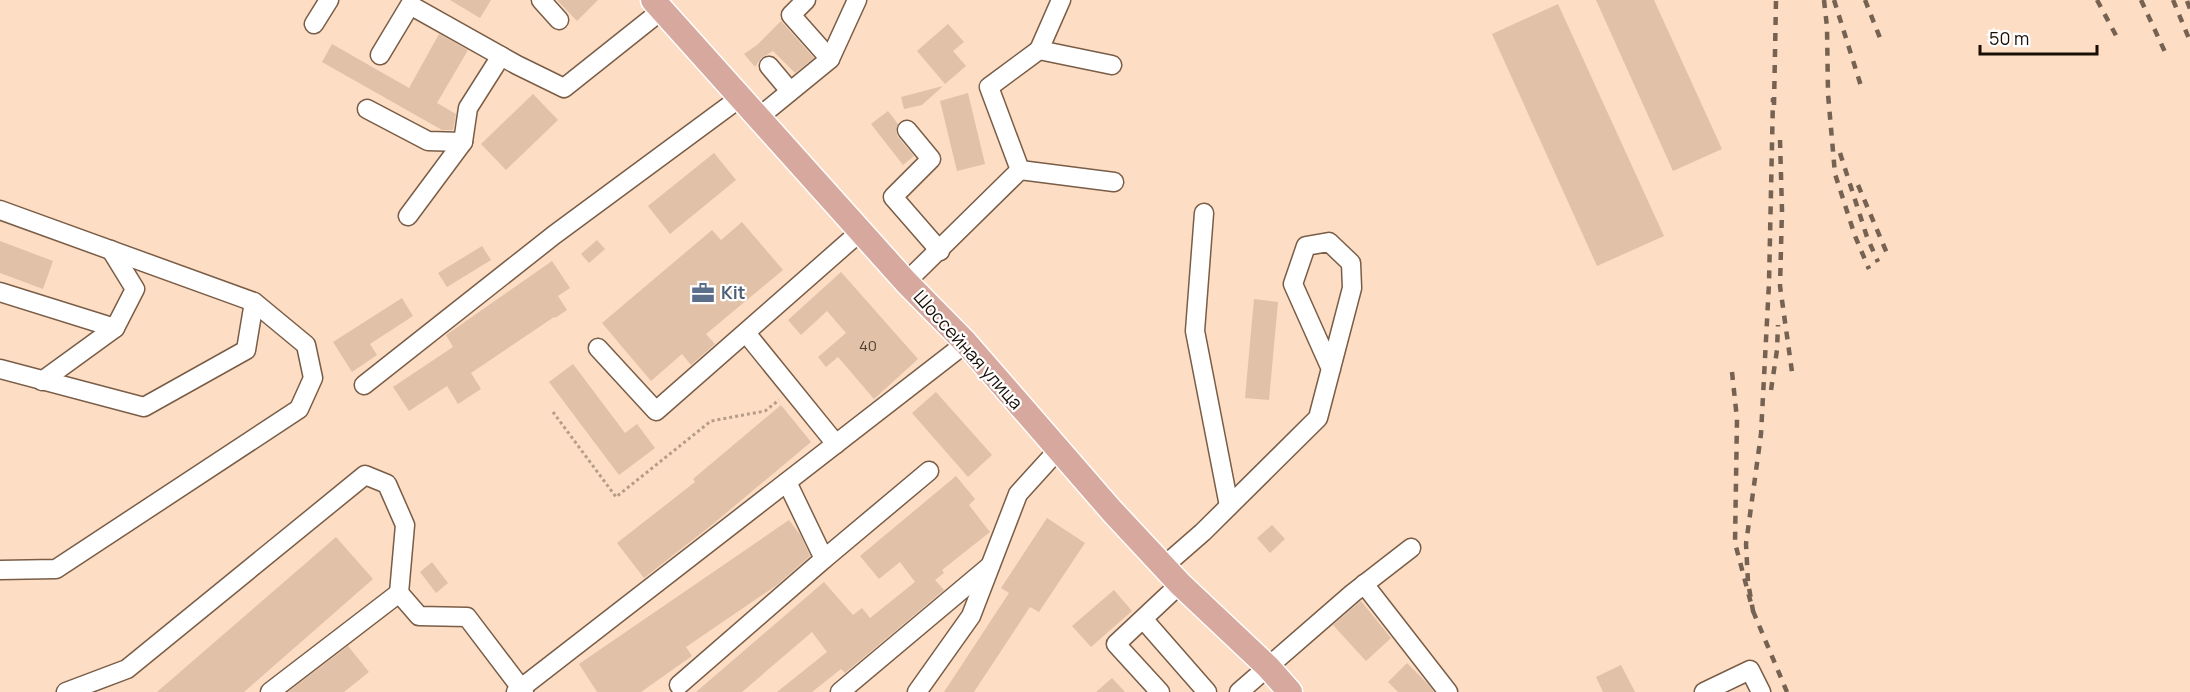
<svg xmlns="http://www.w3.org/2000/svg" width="2190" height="692" viewBox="0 0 2190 692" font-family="Manrope,sans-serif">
	<rect width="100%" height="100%" fill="#fdddc3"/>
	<g fill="#e1c1a8">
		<polygon points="450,0 491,0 480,18"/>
		<polygon points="557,0 598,0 577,21"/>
		<polygon points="1596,0 1654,0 1722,149 1673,171"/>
		<polygon points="1558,4 1664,236 1597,266 1492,34"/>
		<polygon points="781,21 814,58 795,73 773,51 761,58 755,67 744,54 757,45"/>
		<polygon points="948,24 964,42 953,51 966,66 945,84 917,51"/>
		<polygon points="439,34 468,50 437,103 456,114 453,130 442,130 322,62 332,44 409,88"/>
		<polygon points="943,86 922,105 904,109 901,97"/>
		<polygon points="968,93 985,164 957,171 940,101"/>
		<polygon points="533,94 558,120 506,170 481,144"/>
		<polygon points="888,111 898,124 896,131 898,137 914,156 903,165 871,124"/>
		<polygon points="714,153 736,180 670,234 648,206"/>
		<polygon points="742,222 783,270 706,334 715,344 691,365 682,354 651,381 602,323 712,230 721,240"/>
		<polygon points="597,240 605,249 589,263 581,254"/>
		<polygon points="0,241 53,261 43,289 0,273"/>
		<polygon points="482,246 491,260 447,287 438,273"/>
		<polygon points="552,261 570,288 558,296 567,310 555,318 554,317 471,373 481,389 458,404 447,386 409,411 393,387 453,347 446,335"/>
		<polygon points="841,272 918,359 874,399 838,357 826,367 818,357 846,333 827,311 801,335 788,320"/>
		<polygon points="402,298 413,316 370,344 377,355 352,372 333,342"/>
		<polygon points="1254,299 1278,302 1269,400 1245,398"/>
		<polygon points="573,364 625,433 637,424 655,448 619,475 549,382"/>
		<polygon points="936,392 992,455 968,477 912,413"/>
		<polygon points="781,405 811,442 713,524 644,578 617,543 695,482 693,479"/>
		<polygon points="956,476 975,499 969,505 990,532 942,570 944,573 935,580 944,590 845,673 841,669 812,692 777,692 827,652 812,632 742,692 696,692 824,582 853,615 862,608 870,618 915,582 900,562 879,579 860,556"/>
		<polygon points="1047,518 1085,543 1039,612 1030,607 974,692 944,692 1009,593 1001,588"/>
		<polygon points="789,520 801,536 810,556 777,585 686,647 692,656 641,692 597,692 579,664"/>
		<polygon points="1272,525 1285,539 1270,553 1257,538"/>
		<polygon points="336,537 373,579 244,692 157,692"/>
		<polygon points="432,562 448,583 436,593 420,572"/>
		<polygon points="1114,590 1132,611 1091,647 1072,626"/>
		<polygon points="1361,601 1391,638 1366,661 1333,625"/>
		<polygon points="348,646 369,672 344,692 288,692"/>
		<polygon points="1407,663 1428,684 1434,692 1398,692 1388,682"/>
		<polygon points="1621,665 1635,692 1603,692 1596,677"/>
		<polygon points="1112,678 1125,692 1096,692"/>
	</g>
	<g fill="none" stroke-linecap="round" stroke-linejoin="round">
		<g stroke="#795d47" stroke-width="21">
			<g id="minor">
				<polyline points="541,0 559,20"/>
				<polyline points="806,0 791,15 830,59"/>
				<polyline points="314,24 329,0"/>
				<polyline points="1039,50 1061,0"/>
				<polyline points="380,55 410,5 517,65 564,88 662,10"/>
				<polyline points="769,66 790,91"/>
				<polyline points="367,109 428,141 463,142"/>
				<polyline points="759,117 830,59 857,0"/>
				<polyline points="907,130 931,159 893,197 940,251"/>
				<polyline points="1020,170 1114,182"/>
				<polyline points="0,210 254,302 306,345 313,378 299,409 56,569 0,570"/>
				<polyline points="1204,213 1195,331 1229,506"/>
				<polyline points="408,216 463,142 468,108 501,56"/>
				<polyline points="906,282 1020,170 989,87 1039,50 1112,65"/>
				<polyline points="0,292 115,328"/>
				<polyline points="746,333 836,444"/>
				<polyline points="598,348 656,411 861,231"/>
				<polyline points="0,369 144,407 246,350 254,302"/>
				<polyline points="42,381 115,328 135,289 111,250"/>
				<polyline points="364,385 554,235 741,97"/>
				<polyline points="824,559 929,471"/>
				<polyline points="1164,566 1203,532 1318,418 1352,288 1351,263 1329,242 1306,246 1293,284 1331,369"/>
				<polyline points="1364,584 1448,692"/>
				<polyline points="1144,620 1207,692"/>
				<polyline points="679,685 824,559 787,482"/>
				<polyline points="66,692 127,669 365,475 387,484 405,525 399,593"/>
				<polyline points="270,692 399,593 419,616 467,617 524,692"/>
				<polyline points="516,692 966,343"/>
				<polyline points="840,692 990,566"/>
				<polyline points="917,692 971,616 1018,494 1057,451"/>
				<polyline points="1160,692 1116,644 1180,584"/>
				<polyline points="1239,692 1353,593 1411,548"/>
				<polyline points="1704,692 1750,670 1761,692"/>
			</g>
		</g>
		<g stroke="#fff" stroke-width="27">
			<polyline id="major" points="653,0 906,282 966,343 1112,511 1180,584 1268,667 1290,692"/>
		</g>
		<polyline stroke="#b69d88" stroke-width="3" stroke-dasharray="3 3" stroke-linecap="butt" points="553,412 616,497 711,421 765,411 779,400"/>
		<use href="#minor" stroke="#fff" stroke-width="18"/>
		<use href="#major" stroke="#d7a89e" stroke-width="24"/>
		<g stroke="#756252" stroke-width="4.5" stroke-dasharray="8 8" stroke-linecap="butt">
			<polyline points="1824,0 1827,27 1828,94 1835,174 1855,236 1869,269"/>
			<polyline points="1834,0 1861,86"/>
			<polyline points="1865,0 1882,43"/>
			<polyline points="2097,0 2119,41"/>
			<polyline points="2141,0 2165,52"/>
			<polyline points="2173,0 2190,41"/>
			<polyline points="2187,1 2190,9"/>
			<polyline points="1774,105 1776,0"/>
			<polyline points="1780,140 1782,210 1780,286 1793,379"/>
			<polyline points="1840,153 1867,237 1878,262"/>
			<polyline points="1858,185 1889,258"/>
			<polyline points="1732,372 1737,419 1735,543 1753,611 1748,582 1746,544 1761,434 1769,283 1773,98"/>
			<polyline points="1771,390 1777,350 1778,325"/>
			<polyline points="1753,611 1787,692"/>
		</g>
	</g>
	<defs>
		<g id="office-bare" transform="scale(1.8)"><path d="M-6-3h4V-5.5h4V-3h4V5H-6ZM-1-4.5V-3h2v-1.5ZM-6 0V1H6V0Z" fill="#5c6f8a" stroke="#fff" stroke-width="2.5" paint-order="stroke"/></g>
	</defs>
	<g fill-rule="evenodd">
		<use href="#office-bare" x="703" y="293"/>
	</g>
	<g text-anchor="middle" stroke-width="4.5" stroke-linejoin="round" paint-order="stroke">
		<g font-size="15" fill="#4a3b2e">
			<text x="868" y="351">40</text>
		</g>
		<g font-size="18" font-weight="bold" fill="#4e5e75" stroke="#fff" text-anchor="start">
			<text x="721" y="299">Kit</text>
		</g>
		<g font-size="18" fill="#180e05" stroke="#fff">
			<text transform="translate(968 350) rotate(48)" y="6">Шоссейная улица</text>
		</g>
	</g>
	<path d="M1980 45v9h117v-9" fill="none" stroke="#180e05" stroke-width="3"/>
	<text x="1989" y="45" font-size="18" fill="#180e05" stroke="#ffffff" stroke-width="4.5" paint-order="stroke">50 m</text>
</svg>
